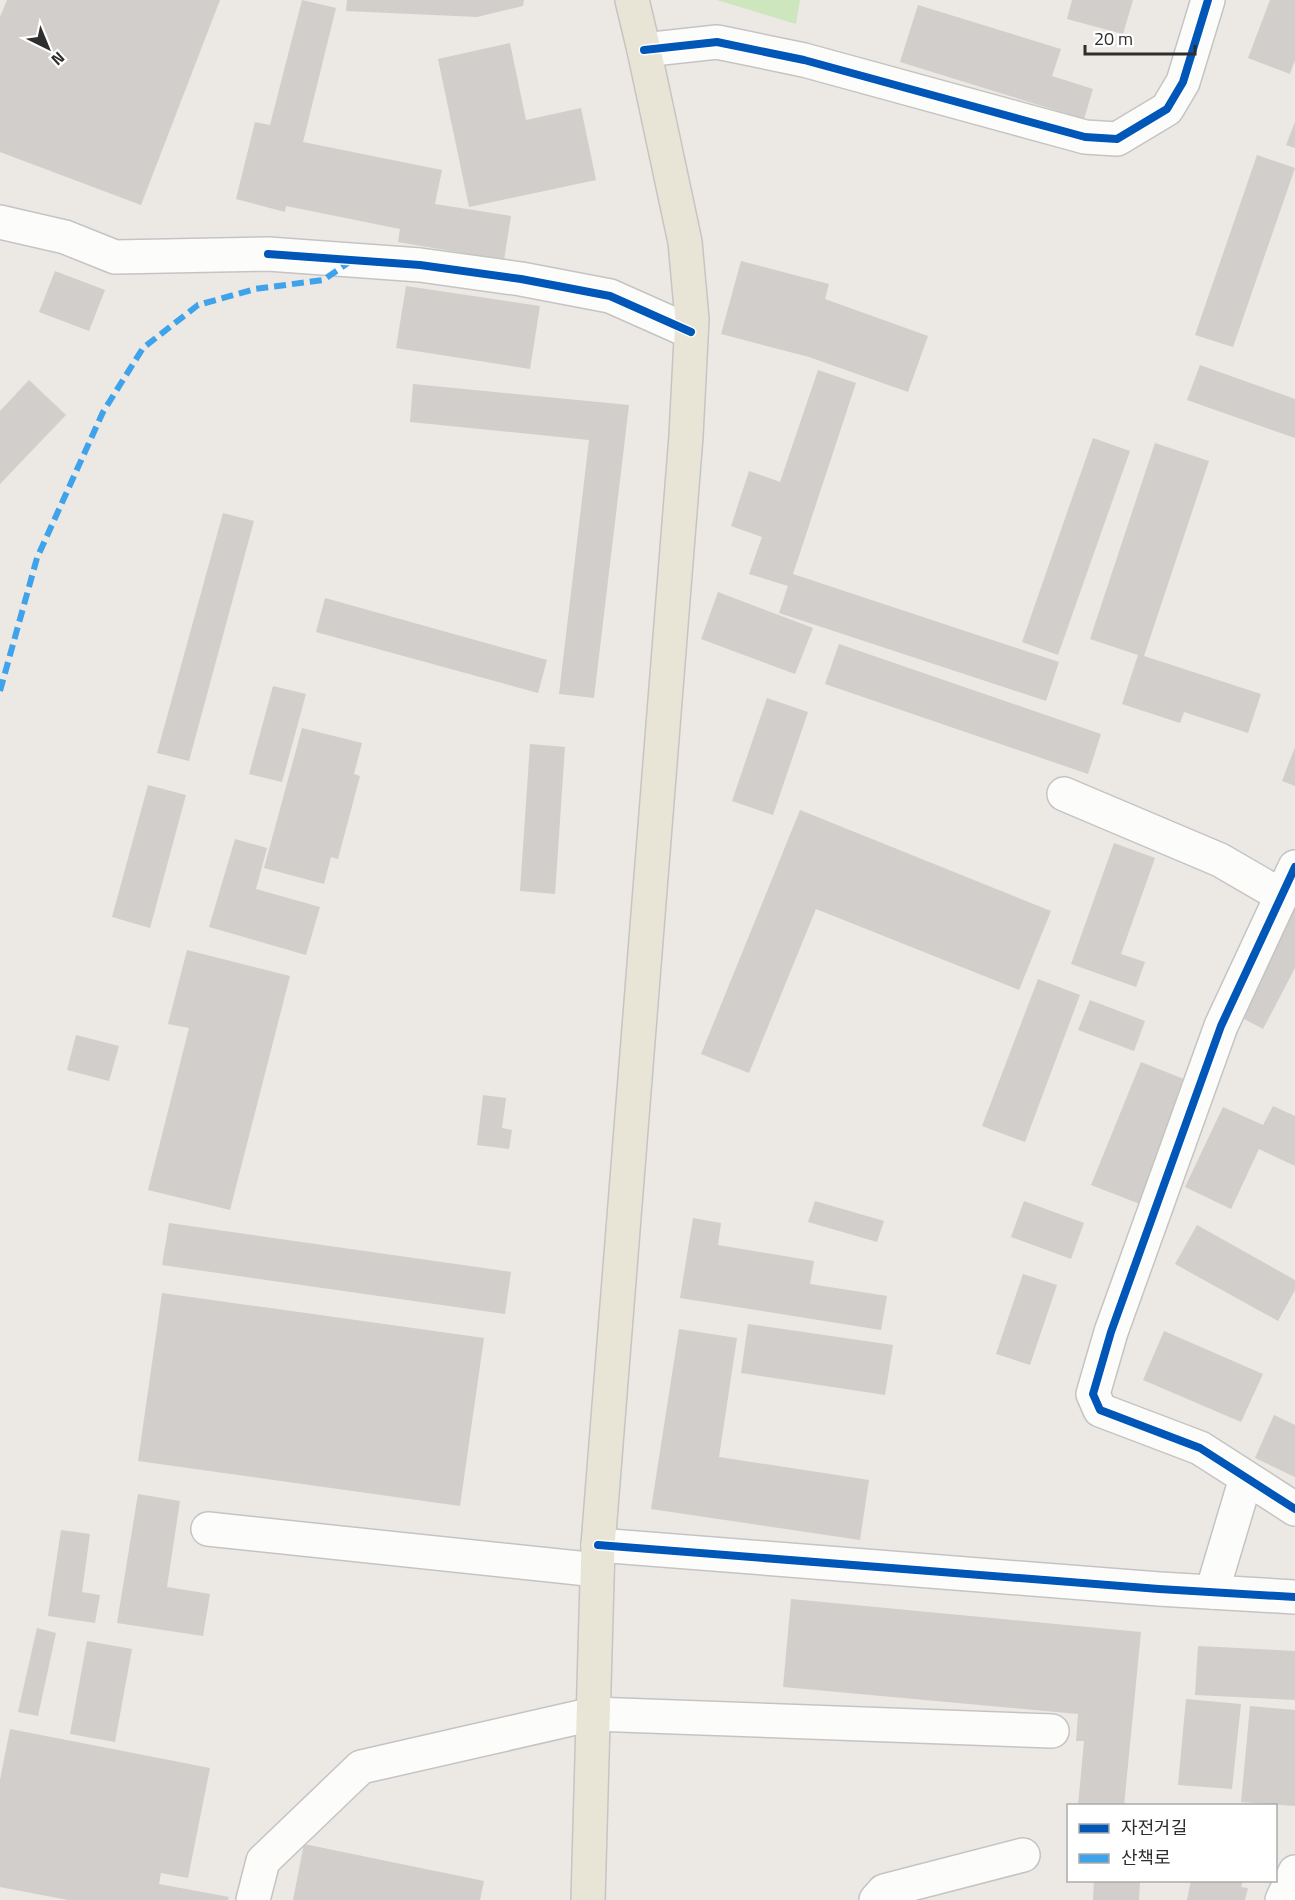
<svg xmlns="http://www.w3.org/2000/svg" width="1295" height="1900" viewBox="0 0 1295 1900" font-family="'Titillium Web','Noto Sans KR',sans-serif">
	<rect width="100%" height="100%" fill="#ece8e4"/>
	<polygon fill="#cee6be" points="717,0 800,0 796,24"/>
	<g fill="#d1cecb">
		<polygon points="7,0 220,0 141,205 0,152 0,17"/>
		<polygon points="302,0 336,8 303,142 442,170 435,204 511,216 504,260 398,242 400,229 286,206 285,212 236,199 255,122 270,125"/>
		<polygon points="347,0 524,0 523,6 477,17 346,11"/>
		<polygon points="1072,0 1133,0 1123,34 1067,19"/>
		<polygon points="1270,0 1295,0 1295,60 1290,74 1248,58"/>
		<polygon points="918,5 1061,49 1052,76 1093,89 1084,119 900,62"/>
		<polygon points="510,43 526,120 581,108 596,180 469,207 438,59"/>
		<polygon points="1295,122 1295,148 1286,145"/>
		<polygon points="1257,155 1295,168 1233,347 1195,335"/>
		<polygon points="741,261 829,284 825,299 928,336 908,392 809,357 721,334"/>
		<polygon points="55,271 105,290 89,331 39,312"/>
		<polygon points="406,286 540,306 530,369 396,348"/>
		<polygon points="1200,365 1295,399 1295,438 1187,400"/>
		<polygon points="818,370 856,383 793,574 1059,662 1046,701 779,613 788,586 749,574 762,537 731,526 749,471 780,482"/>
		<polygon points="29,380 66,415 0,484 0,411"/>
		<polygon points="413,384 629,405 594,698 559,694 589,440 410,422"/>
		<polygon points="1093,438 1130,451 1058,655 1022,642"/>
		<polygon points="1155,443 1209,461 1144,656 1261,694 1248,733 1184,712 1180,723 1122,704 1138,655 1090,639"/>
		<polygon points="223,513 254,521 189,761 157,753"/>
		<polygon points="718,592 813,628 795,674 701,639"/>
		<polygon points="325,598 547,660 538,693 316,632"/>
		<polygon points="839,644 1101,734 1088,774 825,684"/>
		<polygon points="273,686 306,694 282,782 249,774"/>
		<polygon points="767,698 808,712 773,815 732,801"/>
		<polygon points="302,728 362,743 354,774 360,776 338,859 331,857 324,884 264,868"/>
		<polygon points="530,744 565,747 555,894 520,891"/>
		<polygon points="1295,747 1295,786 1282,781"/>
		<polygon points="148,785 186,795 150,928 112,917"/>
		<polygon points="800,810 1051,911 1019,990 816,909 749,1073 701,1054"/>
		<polygon points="235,839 267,848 256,889 320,907 306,955 209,927"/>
		<polygon points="1114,843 1155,858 1121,954 1145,962 1136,987 1071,964"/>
		<polygon points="1295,898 1295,968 1263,1029 1233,1013"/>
		<polygon points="187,950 290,976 230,1210 148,1190 189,1028 168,1024"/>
		<polygon points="1038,979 1080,995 1025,1142 982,1126"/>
		<polygon points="1090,1000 1145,1021 1134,1051 1078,1030"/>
		<polygon points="76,1035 119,1046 109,1081 67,1070"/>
		<polygon points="1141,1062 1189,1081 1140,1204 1091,1185"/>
		<polygon points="483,1095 506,1098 502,1128 512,1130 509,1149 477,1145"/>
		<polygon points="1273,1106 1295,1116 1295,1166 1259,1149 1231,1209 1185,1187 1223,1107 1263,1125"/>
		<polygon points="815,1201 884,1221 877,1242 808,1222"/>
		<polygon points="1024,1201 1084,1223 1071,1259 1011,1237"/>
		<polygon points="693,1218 721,1223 718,1245 814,1261 810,1284 887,1296 881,1330 680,1298"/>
		<polygon points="169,1223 511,1272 505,1314 162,1265"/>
		<polygon points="1197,1225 1295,1280 1295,1290 1278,1321 1175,1264"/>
		<polygon points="1023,1274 1057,1285 1030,1365 996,1354"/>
		<polygon points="162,1293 484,1338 460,1506 138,1461"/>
		<polygon points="748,1324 893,1345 885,1395 741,1373"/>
		<polygon points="679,1329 737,1338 719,1457 869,1480 860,1540 651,1509"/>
		<polygon points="1164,1331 1263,1374 1241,1422 1143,1380"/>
		<polygon points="1274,1415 1295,1425 1295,1477 1255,1458"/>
		<polygon points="138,1494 180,1501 167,1587 210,1594 203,1636 117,1623"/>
		<polygon points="61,1530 90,1534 82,1592 100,1595 95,1623 48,1616"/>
		<polygon points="791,1599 1141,1632 1124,1806 1078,1806 1084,1741 1076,1741 1078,1714 783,1687"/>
		<polygon points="37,1628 56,1633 38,1716 18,1712"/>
		<polygon points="87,1641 132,1649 115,1742 70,1734"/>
		<polygon points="1198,1646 1295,1651 1295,1700 1195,1695"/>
		<polygon points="1186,1699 1241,1704 1232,1789 1178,1785"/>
		<polygon points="1250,1706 1295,1710 1295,1806 1241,1802"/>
		<polygon points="10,1729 210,1768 188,1878 161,1873 159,1884 229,1897 228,1900 68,1900 0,1887 0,1780"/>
		<polygon points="304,1844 484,1881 480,1900 293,1900"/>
		<polygon points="1094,1880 1140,1880 1139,1900 1093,1900"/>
		<polygon points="1191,1880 1243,1880 1241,1887 1248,1888 1245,1900 1187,1900"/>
	</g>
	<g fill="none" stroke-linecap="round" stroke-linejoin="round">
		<g stroke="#c5c4c5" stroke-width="36">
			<g id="minor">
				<polyline points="644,50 717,42 804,60 1085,137 1117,139 1167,109 1183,82 1208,0"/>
				<polyline points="0,222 65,237 115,257 268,254 420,265 521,279 610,296 691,332"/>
				<polyline points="1064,794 1220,860 1282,896"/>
				<polyline points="1295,867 1221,1026 1111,1332 1093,1394 1100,1410 1200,1448 1295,1509"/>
				<polyline points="208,1529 597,1570"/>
				<polyline points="598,1545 1159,1589 1295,1597"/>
				<polyline points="1212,1592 1246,1478"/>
				<polyline points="253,1900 263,1861 361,1767 593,1714 1052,1731"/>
				<polyline points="876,1900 884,1891 1023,1855"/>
				<polyline points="1282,1900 1295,1872"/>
			</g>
		</g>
		<g stroke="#c6c5c4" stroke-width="36">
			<polyline id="major" points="588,1900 598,1545 686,436 692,319 685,242 644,50 632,0"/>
		</g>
		<use href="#minor" stroke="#fcfcfb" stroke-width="33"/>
		<use href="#major" stroke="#e8e4d6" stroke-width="33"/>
		<polyline stroke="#3ea3eb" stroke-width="6" stroke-dasharray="12 6" stroke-linecap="butt" points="0,691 37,558 103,412 143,348 198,305 255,289 323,280 351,261"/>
		<g stroke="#fff" stroke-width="11">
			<g id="cycleway">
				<polyline points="644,50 717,42 804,60 1085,137 1117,139 1167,109 1183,82 1208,0"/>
				<polyline points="268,254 420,265 521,279 610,296 691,332"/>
				<polyline points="1295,867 1221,1026 1111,1332 1093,1394 1100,1410 1200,1448 1295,1509"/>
				<polyline points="598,1545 1159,1589 1295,1597"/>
			</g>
		</g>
		<use href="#cycleway" stroke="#0057b8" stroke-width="8"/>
	</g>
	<rect x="1067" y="1804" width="210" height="78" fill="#ffffff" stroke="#ababab" stroke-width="1.5"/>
	<rect x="1079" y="1824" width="30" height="9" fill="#0057b8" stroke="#ababab" stroke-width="1.5"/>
	<text x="1121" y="1834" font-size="18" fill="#2e2e2e">자전거길</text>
	<rect x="1079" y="1854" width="30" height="9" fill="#3ea3eb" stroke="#ababab" stroke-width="1.5"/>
	<text x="1121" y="1864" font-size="18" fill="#2e2e2e">산책로</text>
	<g transform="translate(48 48) rotate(137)" stroke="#ffffff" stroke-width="4.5" paint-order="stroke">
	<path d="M0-4.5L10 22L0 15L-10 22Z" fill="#2e2e2e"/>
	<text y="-9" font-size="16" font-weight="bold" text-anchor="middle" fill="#2e2e2e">N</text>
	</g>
	<path d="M1085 45v9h110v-9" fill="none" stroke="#2e2e2e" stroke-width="3"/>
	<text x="1094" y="45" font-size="18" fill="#2e2e2e" stroke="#ffffff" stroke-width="4.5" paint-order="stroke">20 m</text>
</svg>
